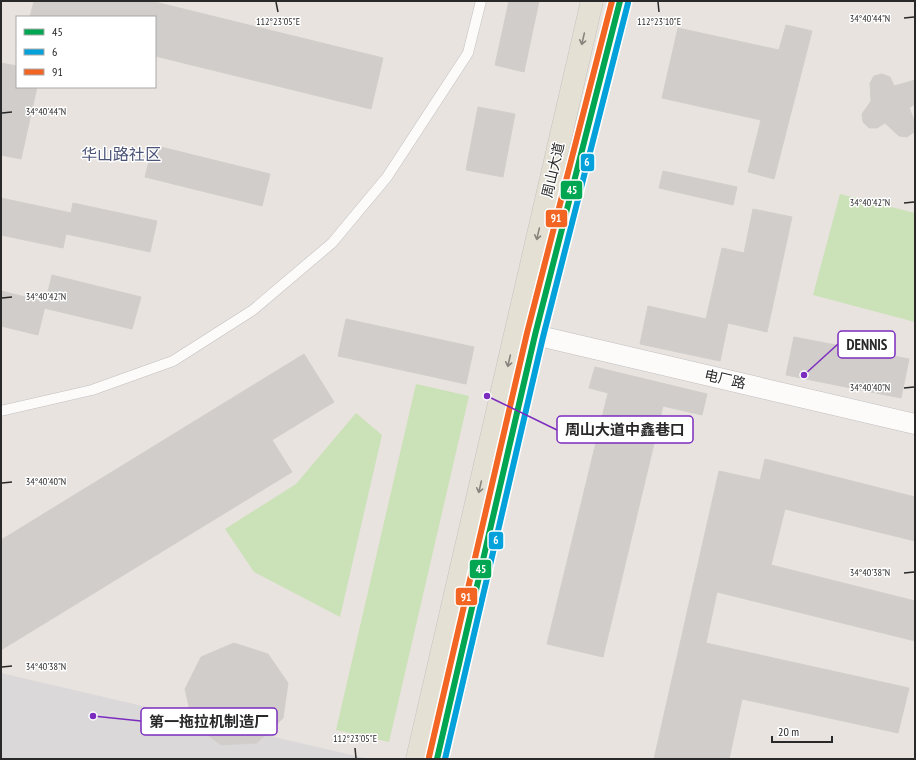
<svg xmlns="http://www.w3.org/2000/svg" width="916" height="760" viewBox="0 0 916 760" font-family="'PT Sans Narrow','Noto Sans SC',sans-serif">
	<rect width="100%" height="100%" fill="#e8e3de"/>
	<polygon fill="#dbd8da" points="1,673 369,759 1,759"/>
	<g fill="#cbe1b8">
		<polygon points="840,194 915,213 915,322 813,295"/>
		<polygon points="416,384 469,396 389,742 336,730"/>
		<polygon points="356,413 382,435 340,617 254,572 225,529 296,484"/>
	</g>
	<g fill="#d0cdca" stroke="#d2cfcb">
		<polygon points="34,1 151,1 383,58 371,109 155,56 155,17 30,17"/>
		<polygon points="509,1 539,1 524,72 495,65"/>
		<polygon points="786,25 812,31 774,179 748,172 761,120 662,98 678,28 779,50"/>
		<polygon points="1,63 17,66 17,87 37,87 21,159 1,155"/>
		<polygon points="882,74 890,77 894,86 915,80 915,104 909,108 915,122 915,128 914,132 907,137 899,136 885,123 877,128 869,128 863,122 862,114 871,101 870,83 874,76"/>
		<polygon points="478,107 515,114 503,177 466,170"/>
		<polygon points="153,145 270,174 262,206 145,177"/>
		<polygon points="663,171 737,187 733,205 659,188"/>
		<polygon points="1,198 71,213 73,203 157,221 150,252 66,234 63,248 1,235"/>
		<polygon points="753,209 792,217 767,332 728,323 720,361 640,344 648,306 706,319 722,248 744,253"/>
		<polygon points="52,275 141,297 132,329 44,308"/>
		<polygon points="1,291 46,302 38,335 1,326"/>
		<polygon points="346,319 474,347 466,384 338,356"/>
		<polygon points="794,337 909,359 901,398 786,375"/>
		<polygon points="304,354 334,402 272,440 292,472 1,650 1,540"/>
		<polygon points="595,367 707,394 702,415 663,406 603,657 547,644 608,393 589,388"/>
		<polygon points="765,459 915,497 915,541 785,509 771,565 915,601 915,641 717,592 706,643 909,688 898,733 742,699 729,759 654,759 719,471 760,480"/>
		<polygon points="234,643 268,654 288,683 283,718 257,743 221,745 193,724 185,689 201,657"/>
	</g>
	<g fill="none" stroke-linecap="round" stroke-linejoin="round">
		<g stroke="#c1bfc0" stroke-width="11">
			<polyline id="lane" points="1,411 92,390 173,361 253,310 332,243 387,177 468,53 481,1"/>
		</g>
		<g stroke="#c1bfc0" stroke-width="21">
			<polyline id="street" points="535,335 915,424"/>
		</g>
		<g stroke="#c4c2c0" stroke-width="23">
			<g id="primary">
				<polyline points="417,759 592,1"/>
				<polyline points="437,759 535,335 620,1"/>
			</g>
		</g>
		<use href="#lane" stroke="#fcfbfa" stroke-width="10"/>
		<use href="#street" stroke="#fcfbfa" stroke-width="20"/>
		<use href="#primary" stroke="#e5e0d4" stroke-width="22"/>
		<g stroke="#fff" stroke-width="9">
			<polyline id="bus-1" points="437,759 535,335 620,1"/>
		</g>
		<g stroke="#fff" stroke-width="9">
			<polyline id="bus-2" points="445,759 543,337 628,3"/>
		</g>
		<g stroke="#fff" stroke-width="9">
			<polyline id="bus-3" points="429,757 527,333 612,1"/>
		</g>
		<use href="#bus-1" stroke="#00a651" stroke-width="6"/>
		<use href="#bus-2" stroke="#04a1db" stroke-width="6"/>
		<use href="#bus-3" stroke="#f26522" stroke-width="6"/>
	</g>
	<defs><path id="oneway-shaft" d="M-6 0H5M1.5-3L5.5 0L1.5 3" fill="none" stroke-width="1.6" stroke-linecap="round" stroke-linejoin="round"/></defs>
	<g stroke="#87847e">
		<use href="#oneway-shaft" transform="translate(583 39) rotate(103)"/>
		<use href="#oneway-shaft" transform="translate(538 234) rotate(103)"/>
		<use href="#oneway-shaft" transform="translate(509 361) rotate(103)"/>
		<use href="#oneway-shaft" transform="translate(480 487) rotate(103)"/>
	</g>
	<path fill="none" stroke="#292929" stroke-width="1.5" d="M276 2 278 12M658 2 659 12M904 18 914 17M2 113 12 112M904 203 914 202M2 298 12 297M904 388 914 387M2 483 12 482M904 573 914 572M2 667 12 666M355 748 356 758"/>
	<g text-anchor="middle" stroke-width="3" stroke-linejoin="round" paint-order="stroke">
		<g font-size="14" fill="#292929" stroke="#fff">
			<text transform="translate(553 170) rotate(-77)" y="5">周山大道</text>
			<text transform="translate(725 379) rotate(13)" y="5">电厂路</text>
		</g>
		<g font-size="16" fill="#4b5477" stroke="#fff">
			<text x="121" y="160">华山路社区</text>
		</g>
	</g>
	<g font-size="10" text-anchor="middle" fill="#292929" stroke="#fff" stroke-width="3" stroke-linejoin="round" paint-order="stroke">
		<text x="870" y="22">34°40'44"N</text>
		<text x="278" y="25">112°23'05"E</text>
		<text x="659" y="25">112°23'10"E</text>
		<text x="46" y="115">34°40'44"N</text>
		<text x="870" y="206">34°40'42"N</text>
		<text x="46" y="300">34°40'42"N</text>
		<text x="870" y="391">34°40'40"N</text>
		<text x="46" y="485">34°40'40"N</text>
		<text x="870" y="576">34°40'38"N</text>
		<text x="46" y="670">34°40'38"N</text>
		<text x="355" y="742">112°23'05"E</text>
	</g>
	<path fill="none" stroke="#7b2cbf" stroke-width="1.5" d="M804 375L838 344M487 396L557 430M93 716L141 721"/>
	<g fill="#7b2cbf" stroke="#fff" stroke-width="1.5">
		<circle cx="804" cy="375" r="4"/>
		<circle cx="487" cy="396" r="4"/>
		<circle cx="93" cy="716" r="4"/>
	</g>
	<g fill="#fff" stroke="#7b2cbf" stroke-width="1.5">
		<rect x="838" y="331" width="57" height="27" rx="4"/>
		<rect x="557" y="416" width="136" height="27" rx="4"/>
		<rect x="141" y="708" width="136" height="27" rx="4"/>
	</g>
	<g font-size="15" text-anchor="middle" font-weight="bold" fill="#292929">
		<text x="867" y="350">DENNIS</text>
		<text x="625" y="435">周山大道中鑫巷口</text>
		<text x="209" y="727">第一拖拉机制造厂</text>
	</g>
	<g stroke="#fff" stroke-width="1.5">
		<rect x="580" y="153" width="15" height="19" rx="4" fill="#04a1db"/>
		<rect x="560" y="180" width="23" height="20" rx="4" fill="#00a651"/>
		<rect x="545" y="209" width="23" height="19" rx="4" fill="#f26522"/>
		<rect x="488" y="531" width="16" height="19" rx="4" fill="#04a1db"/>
		<rect x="469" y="559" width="23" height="20" rx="4" fill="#00a651"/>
		<rect x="455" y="587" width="23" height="19" rx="4" fill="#f26522"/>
	</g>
	<g font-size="11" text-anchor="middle" font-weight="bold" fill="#fff">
		<text x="587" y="166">6</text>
		<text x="572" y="194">45</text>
		<text x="556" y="222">91</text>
		<text x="496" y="544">6</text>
		<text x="481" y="573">45</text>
		<text x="466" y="601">91</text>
	</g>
	<rect width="916" height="760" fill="none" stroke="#292929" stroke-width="4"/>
	<rect x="16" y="16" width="140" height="72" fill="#ffffff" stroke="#a9a9a9"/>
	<rect x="24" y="29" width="20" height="6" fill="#00a651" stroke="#a9a9a9"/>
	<text x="52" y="36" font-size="12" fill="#292929">45</text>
	<rect x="24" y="49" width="20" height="6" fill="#04a1db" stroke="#a9a9a9"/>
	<text x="52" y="56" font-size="12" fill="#292929">6</text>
	<rect x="24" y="69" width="20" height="6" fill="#f26522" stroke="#a9a9a9"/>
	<text x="52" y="76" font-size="12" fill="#292929">91</text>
	<path d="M772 736v6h60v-6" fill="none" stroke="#292929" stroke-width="2"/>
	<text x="778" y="736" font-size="12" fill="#292929" stroke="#ffffff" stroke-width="3" paint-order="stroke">20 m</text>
</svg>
